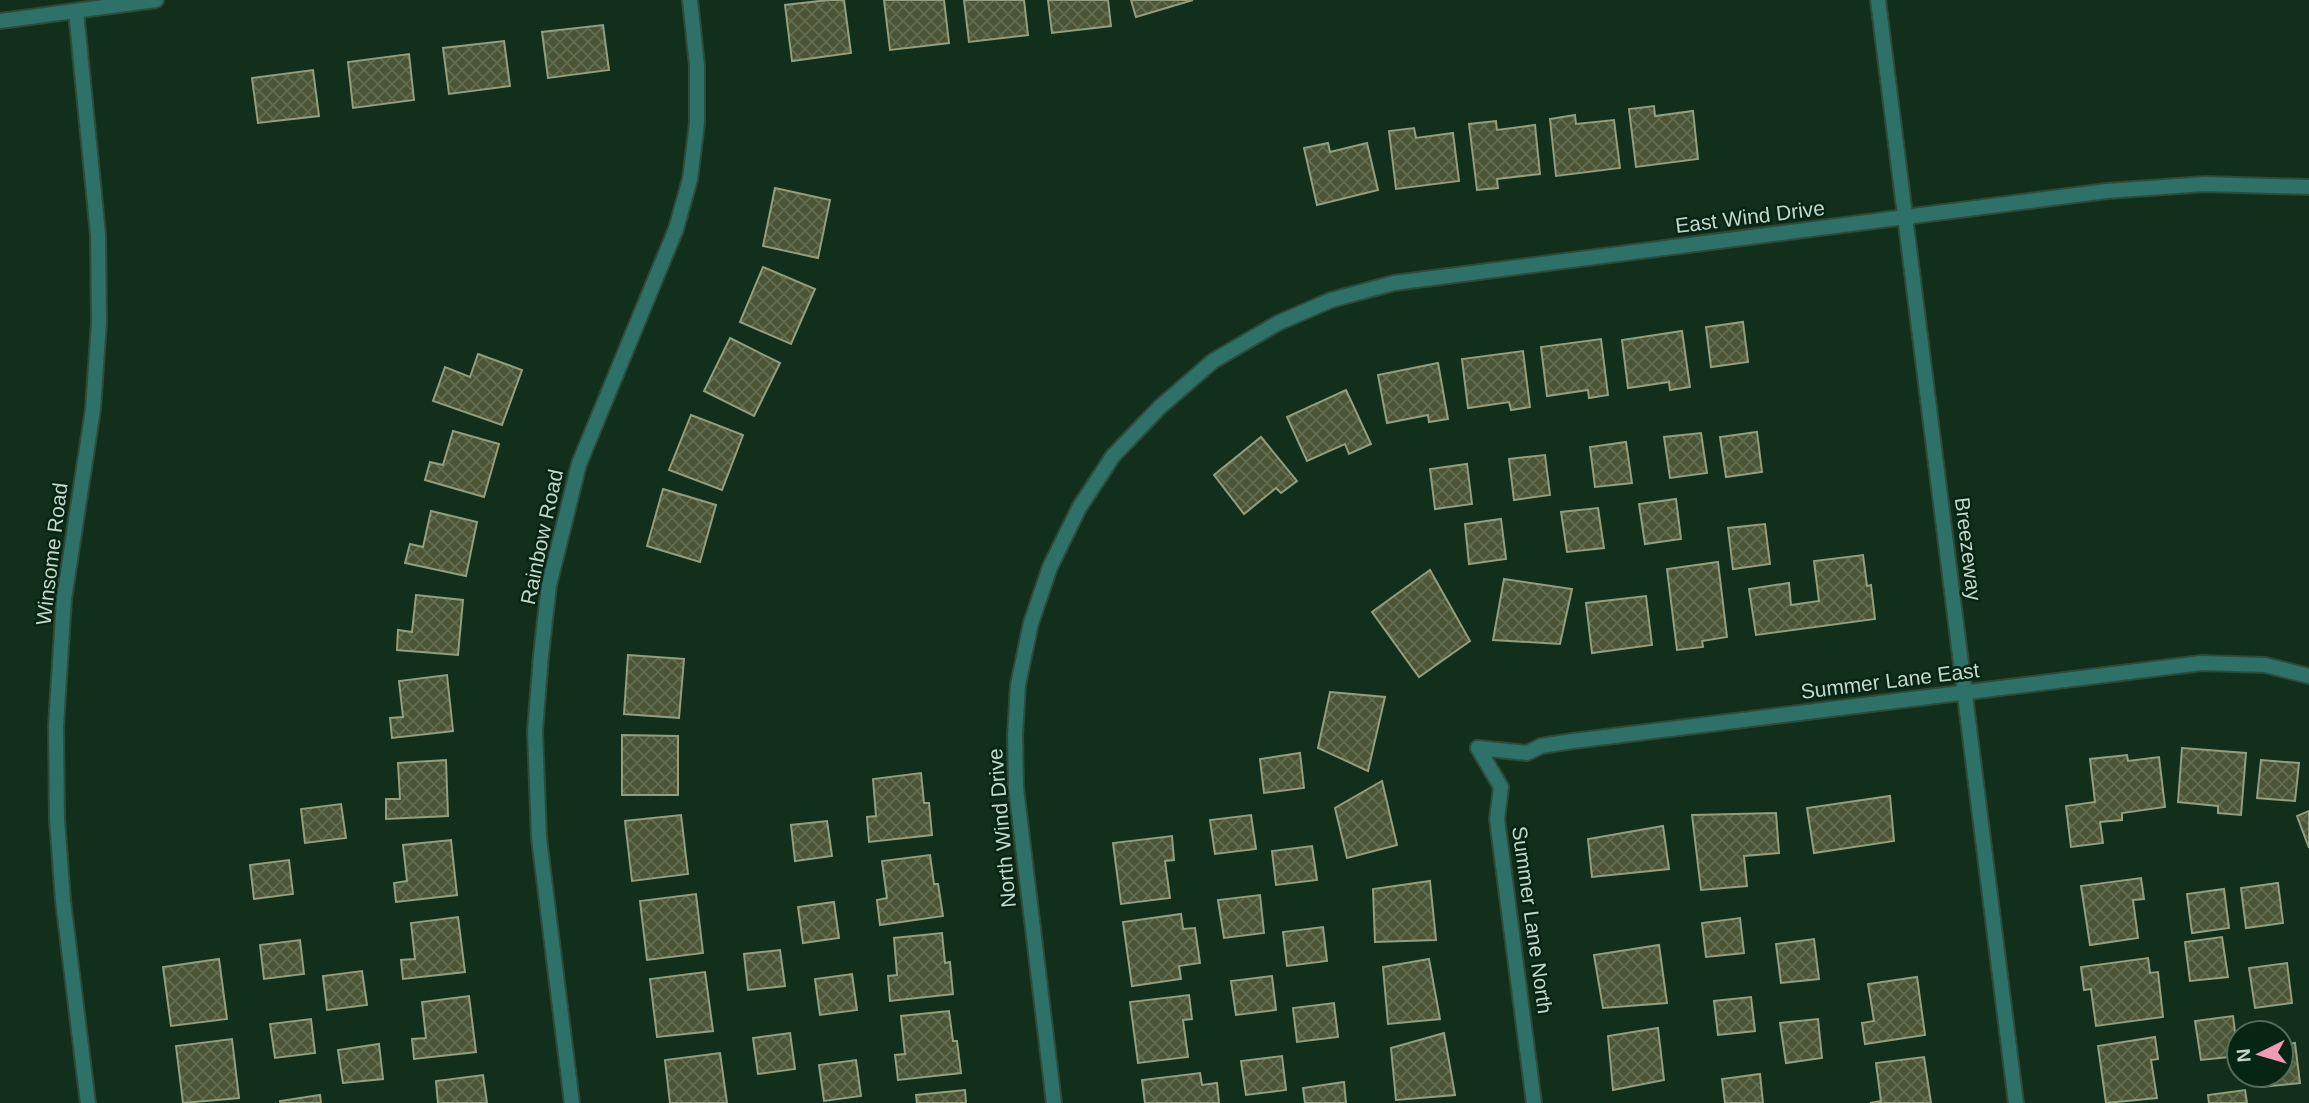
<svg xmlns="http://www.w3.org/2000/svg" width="2309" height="1103" viewBox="0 0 2309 1103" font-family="Arial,sans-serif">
	<defs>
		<pattern id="building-cross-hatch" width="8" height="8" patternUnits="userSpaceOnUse" patternTransform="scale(1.75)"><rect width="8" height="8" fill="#4b5536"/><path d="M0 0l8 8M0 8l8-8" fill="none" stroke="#636d52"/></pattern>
	</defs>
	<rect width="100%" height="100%" fill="#122f1c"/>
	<g fill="url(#building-cross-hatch)" stroke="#929e7c" stroke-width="2">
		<polygon points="828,0 844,0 851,53 792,61 785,5"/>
		<polygon points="884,0 944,0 949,43 890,50"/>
		<polygon points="964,0 1024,0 1028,35 969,42"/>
		<polygon points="1048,0 1108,0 1111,26 1052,33"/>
		<polygon points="1131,0 1193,0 1136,17"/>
		<polygon points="603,25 609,70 548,78 542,32"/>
		<polygon points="504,41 510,86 449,94 443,48"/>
		<polygon points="409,54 414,100 353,108 348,62"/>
		<polygon points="313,70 319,116 258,123 252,78"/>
		<polygon points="1654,106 1655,116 1693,111 1698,159 1636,167 1629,109"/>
		<polygon points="1575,115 1576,124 1614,120 1620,168 1556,176 1550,119"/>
		<polygon points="1496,121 1497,130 1535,125 1540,174 1497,179 1498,188 1477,190 1469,124"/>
		<polygon points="1414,128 1416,138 1453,133 1459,181 1396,189 1389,131"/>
		<polygon points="1328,143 1330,152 1367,143 1378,190 1317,205 1304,148"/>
		<polygon points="775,188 830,200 818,258 763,246"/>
		<polygon points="763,267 815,289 791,344 740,322"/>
		<polygon points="1743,322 1748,362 1711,367 1706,327"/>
		<polygon points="1682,331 1690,387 1670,390 1669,382 1628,388 1622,340"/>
		<polygon points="730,338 780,363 754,416 704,391"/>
		<polygon points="1601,339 1608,395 1589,398 1588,390 1547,396 1541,347"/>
		<polygon points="1523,351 1530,407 1511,410 1509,402 1468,408 1462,359"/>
		<polygon points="478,354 522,370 502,425 433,401 445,367 470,377"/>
		<polygon points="1438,363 1448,419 1429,422 1428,415 1387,423 1378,375"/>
		<polygon points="1346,390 1371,444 1349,454 1345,444 1307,461 1287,417"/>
		<polygon points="691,415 743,435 722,490 669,470"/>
		<polygon points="453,431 499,444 484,497 425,480 430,462 443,465"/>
		<polygon points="1757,432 1762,472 1726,477 1720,437"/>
		<polygon points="1701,433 1707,473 1670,478 1664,437"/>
		<polygon points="1261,437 1297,481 1281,493 1276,488 1244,514 1214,475"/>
		<polygon points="1626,442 1632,483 1595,487 1590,447"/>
		<polygon points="1545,455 1550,495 1514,500 1509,459"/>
		<polygon points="1467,464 1472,504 1435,509 1430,469"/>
		<polygon points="663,489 716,505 700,562 647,546"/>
		<polygon points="1676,499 1681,539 1645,544 1639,504"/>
		<polygon points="1598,508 1604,548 1567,552 1561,512"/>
		<polygon points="431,511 477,522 466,576 405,563 410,544 423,547"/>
		<polygon points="1501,519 1506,559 1469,564 1465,524"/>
		<polygon points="1765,524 1770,564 1733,569 1728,528"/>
		<polygon points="1863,555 1867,586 1871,585 1875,619 1756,635 1749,589 1789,583 1791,605 1819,601 1814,561"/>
		<polygon points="1718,562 1727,637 1702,641 1703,647 1677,650 1667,569"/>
		<polygon points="1430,570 1470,641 1419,677 1372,612"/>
		<polygon points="1504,579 1572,589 1560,644 1493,640"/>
		<polygon points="416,595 463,600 458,655 397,650 398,630 412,632"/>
		<polygon points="1646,596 1652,645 1592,653 1586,603"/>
		<polygon points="628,655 684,659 679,718 624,714"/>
		<polygon points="447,675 453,731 392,738 390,718 403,717 399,681"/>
		<polygon points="1330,692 1385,697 1368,771 1318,748"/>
		<polygon points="622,735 678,736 678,795 622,795"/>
		<polygon points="2182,748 2246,753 2241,815 2218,813 2218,806 2178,802"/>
		<polygon points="1300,753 1304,788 1264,793 1260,759"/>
		<polygon points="2127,755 2128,761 2159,757 2165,807 2122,813 2122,820 2100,822 2103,843 2071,847 2066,806 2095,802 2090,759"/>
		<polygon points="446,760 448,816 386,819 386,799 400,799 398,763"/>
		<polygon points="2261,760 2299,763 2295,801 2257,798"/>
		<polygon points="921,773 924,803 929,803 932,835 869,842 867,817 876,816 873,779"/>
		<polygon points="1382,781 1397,845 1347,858 1335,808"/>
		<polygon points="1890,796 1894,841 1814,853 1807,808"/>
		<polygon points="341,804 346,838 305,843 301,809"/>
		<polygon points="2309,811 2309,848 2297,816"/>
		<polygon points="1776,813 1779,853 1744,856 1747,886 1701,890 1692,815"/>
		<polygon points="681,815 688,874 632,881 625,821"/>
		<polygon points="1251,815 1256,849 1215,854 1210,820"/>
		<polygon points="827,821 832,856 795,861 791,825"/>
		<polygon points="1663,826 1669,869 1592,877 1588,839"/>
		<polygon points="1172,836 1174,860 1165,861 1170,898 1121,904 1113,843"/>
		<polygon points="451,840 457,895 396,902 394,883 407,881 403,845"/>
		<polygon points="1312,846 1317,880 1276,885 1272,851"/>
		<polygon points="930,855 934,884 938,884 943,916 880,925 877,900 887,898 882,861"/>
		<polygon points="289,860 293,894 254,899 250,865"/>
		<polygon points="2141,878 2144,899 2133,900 2138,938 2090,945 2081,886"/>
		<polygon points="1430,881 1436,940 1375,942 1373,889"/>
		<polygon points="2278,883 2283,923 2246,928 2241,888"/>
		<polygon points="2224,889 2229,928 2192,933 2187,894"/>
		<polygon points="696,894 703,953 647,960 640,901"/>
		<polygon points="1260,895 1264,933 1224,938 1218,900"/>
		<polygon points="834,902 839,938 803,943 798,907"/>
		<polygon points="1181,914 1183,929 1195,928 1200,963 1179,966 1181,979 1132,986 1123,922"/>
		<polygon points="458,917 465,972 403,979 401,960 415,959 411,923"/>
		<polygon points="1740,918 1744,953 1706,957 1702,923"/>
		<polygon points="1323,927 1327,961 1287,966 1283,932"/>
		<polygon points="942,933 945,963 950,962 953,994 890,1001 888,976 897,975 894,938"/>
		<polygon points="2222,937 2228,977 2190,981 2185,942"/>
		<polygon points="1814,939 1819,979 1781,983 1776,944"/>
		<polygon points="300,940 304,974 264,979 260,945"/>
		<polygon points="1659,945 1667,1003 1603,1008 1594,955"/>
		<polygon points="780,950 785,986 748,990 744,954"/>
		<polygon points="2148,958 2150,973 2158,972 2163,1017 2096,1026 2091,989 2084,990 2081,967"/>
		<polygon points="219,959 227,1019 171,1026 163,967"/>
		<polygon points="1429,959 1440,1019 1388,1024 1383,967"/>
		<polygon points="2287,963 2292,1003 2255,1008 2249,968"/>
		<polygon points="362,971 367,1005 327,1010 323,976"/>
		<polygon points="705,972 713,1031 657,1037 650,979"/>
		<polygon points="852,974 857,1010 820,1015 815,979"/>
		<polygon points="1272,976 1276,1010 1236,1015 1231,981"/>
		<polygon points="1917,977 1925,1035 1865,1044 1862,1023 1874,1021 1868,984"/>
		<polygon points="1189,995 1192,1019 1183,1020 1188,1057 1138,1063 1130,1002"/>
		<polygon points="469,996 476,1052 414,1059 412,1039 426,1038 422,1002"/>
		<polygon points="1751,997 1755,1031 1718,1035 1714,1001"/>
		<polygon points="1334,1003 1338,1037 1297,1042 1293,1008"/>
		<polygon points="949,1011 953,1041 957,1041 961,1073 898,1080 895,1055 905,1054 901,1016"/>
		<polygon points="2233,1016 2238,1056 2201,1060 2195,1021"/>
		<polygon points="311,1019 315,1053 275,1058 270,1024"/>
		<polygon points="1818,1019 1822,1058 1786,1063 1780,1023"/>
		<polygon points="1658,1028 1664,1080 1613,1090 1608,1036"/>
		<polygon points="790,1033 795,1069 758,1074 753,1038"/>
		<polygon points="1444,1033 1455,1095 1396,1100 1391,1048"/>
		<polygon points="2155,1037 2158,1059 2151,1060 2157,1098 2106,1103 2098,1046"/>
		<polygon points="232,1039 239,1098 183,1103 176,1046"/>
		<polygon points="2295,1043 2300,1083 2262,1087 2261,1075 2281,1075 2281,1045"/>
		<polygon points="379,1044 383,1079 343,1083 338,1050"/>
		<polygon points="720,1053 727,1103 670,1103 665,1060"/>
		<polygon points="1282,1056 1286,1090 1246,1095 1241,1061"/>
		<polygon points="1924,1057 1931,1103 1870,1103 1881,1101 1876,1063"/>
		<polygon points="856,1060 861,1096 824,1101 819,1065"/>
		<polygon points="1200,1073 1202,1085 1217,1083 1219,1103 1145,1103 1142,1080"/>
		<polygon points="1760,1074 1763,1103 1725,1103 1722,1079"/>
		<polygon points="483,1075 487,1103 438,1103 436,1081"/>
		<polygon points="1344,1082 1346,1103 1305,1103 1303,1088"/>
		<polygon points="965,1090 966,1103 917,1103 916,1095"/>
		<polygon points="2245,1090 2247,1103 2209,1103 2208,1095"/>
		<polygon points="320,1095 321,1103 280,1103 280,1101"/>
	</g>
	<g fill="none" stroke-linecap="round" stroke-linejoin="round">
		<g stroke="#2f4a38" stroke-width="18">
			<g id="minor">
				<polyline points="1878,0 2016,1103"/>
				<polyline points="76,11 98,235 99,322 93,409 64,599 56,726 57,819 63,901 88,1103"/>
				<polyline points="0,21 156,0"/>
				<polyline points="1478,748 1527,753 1541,746 1573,741 2202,663 2265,665 2309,676"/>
				<polyline points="1478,748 1501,787 1497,819 1534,1103"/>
				<polyline points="572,1103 539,838 535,731 541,655 549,585 579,464 676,229 690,179 697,123 697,66 690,0"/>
				<polyline points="1054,1103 1016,788 1015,735 1018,685 1031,623 1050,567 1079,508 1113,456 1160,407 1213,361 1278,323 1331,300 1394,283 2107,191 2205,184 2309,187"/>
			</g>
		</g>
		<use href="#minor" stroke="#2d7169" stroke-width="14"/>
	</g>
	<g text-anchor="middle" stroke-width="5" stroke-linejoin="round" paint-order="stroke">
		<g font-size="21" fill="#c5d6ca" stroke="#072513">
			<text transform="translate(1750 217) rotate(-7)" y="7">East Wind Drive</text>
			<text transform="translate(542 537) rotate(-78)" y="7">Rainbow Road</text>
			<text transform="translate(1968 549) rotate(83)" y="7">Breezeway</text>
			<text transform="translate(52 554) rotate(-83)" y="7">Winsome Road</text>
			<text transform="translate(1890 681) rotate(-7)" y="7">Summer Lane East</text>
			<text transform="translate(1002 828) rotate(-95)" y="7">North Wind Drive</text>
			<text transform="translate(1532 920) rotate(82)" y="7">Summer Lane North</text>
		</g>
	</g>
	<g transform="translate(2260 1054) rotate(265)"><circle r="33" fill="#072513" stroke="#536c5c" stroke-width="2"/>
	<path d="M0-5L12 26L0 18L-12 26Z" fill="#f19ab4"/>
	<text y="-10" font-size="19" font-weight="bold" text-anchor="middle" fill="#c5d6ca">N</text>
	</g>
</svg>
